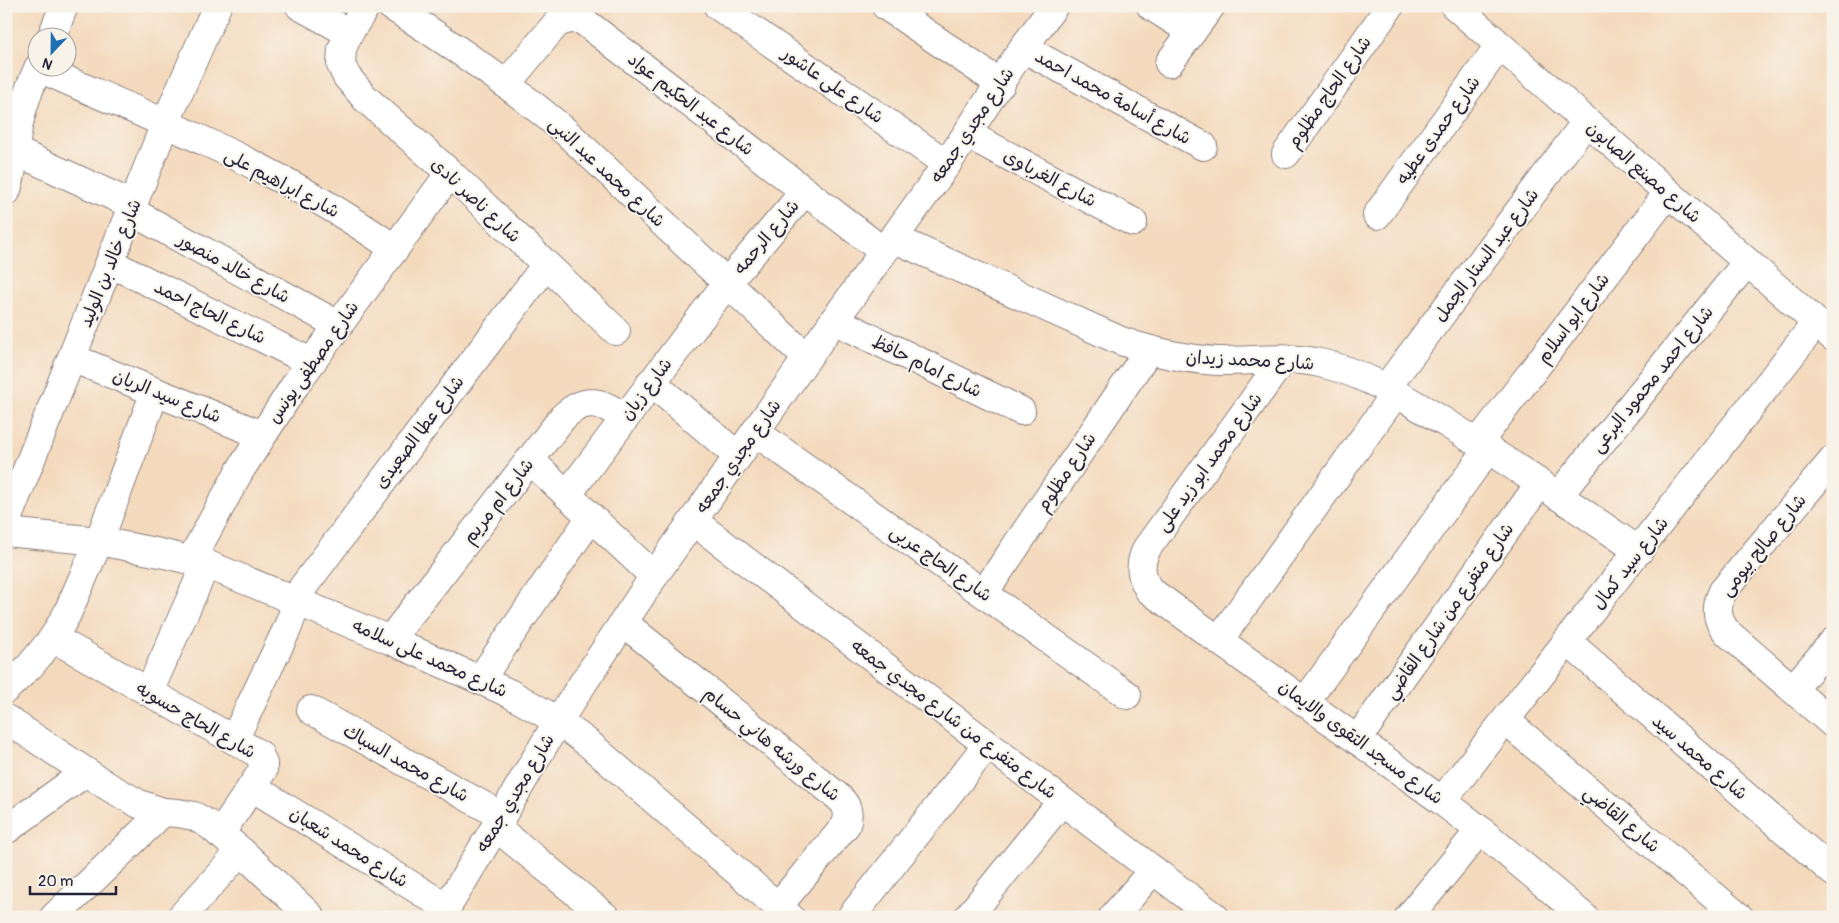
<svg xmlns="http://www.w3.org/2000/svg" width="1839" height="923" viewBox="0 0 1839 923" font-family="Pangolin,'Playpen Sans Arabic',sans-serif">
	<rect width="100%" height="100%" fill="#f7f3e8"/>
	<filter id="ink" filterUnits="userSpaceOnUse"><feTurbulence type="fractalNoise" baseFrequency=".02" numOctaves="2"/><feDisplacementMap in="SourceGraphic" scale="10" xChannelSelector="R" yChannelSelector="G"/><feConvolveMatrix kernelMatrix="1 2 1 2 8 2 1 2 1" color-interpolation-filters="sRGB"/></filter>
	<filter id="wash" filterUnits="userSpaceOnUse"><feTurbulence type="fractalNoise" baseFrequency=".0096" numOctaves="4" result="noise"/><feDisplacementMap in="SourceGraphic" scale="20" xChannelSelector="R" yChannelSelector="G"/><feGaussianBlur stdDeviation="1.12" result="paint"/><feColorMatrix in="noise" values="0 0 0 0 0 0 0 0 0 0 0 0 0 0 0 0 0 1.4 0 .05"/><feComposite in="paint" operator="in"/></filter>
	<g filter="url(#wash)">
		<rect width="100%" height="100%" fill="#f4dabd"/>
	</g>
	<g filter="url(#ink)">
		<g fill="none" stroke-linecap="round" stroke-linejoin="round">
			<g stroke="#8b7e7c" stroke-width="30">
				<g id="minor">
					<polyline points="300,6 349,33"/>
					<polyline points="366,6 349,33 342,49 341,65 347,77 365,98 450,173 616,331"/>
					<path d="M391 6C453 45 510 84 566 132L807 358"/>
					<polyline points="718,6 947,164"/>
					<polyline points="886,6 1001,84"/>
					<polyline points="1151,6 1192,32"/>
					<polyline points="51,38 64,6"/>
					<polyline points="1023,48 1203,146"/>
					<polyline points="1169,63 1211,6"/>
					<path d="M39 68C131 109 227 147 315 198 343 214 369 231 395 249"/>
					<path d="M507 83 556 24C565 19 572 18 582 20L883 251"/>
					<polyline points="967,134 1133,222"/>
					<polyline points="15,151 133,205"/>
					<polyline points="1286,154 1390,6"/>
					<path d="M6 192C15 169 14 143 20 119 24 101 31 84 38 68"/>
					<polyline points="131,211 338,325"/>
					<polyline points="1377,215 1499,46"/>
					<path d="M893 238 1121 341C1153 352 1184 359 1217 361 1252 362 1286 355 1320 363 1366 373 1406 399 1446 423 1512 463 1575 507 1639 551"/>
					<polyline points="110,263 311,362"/>
					<polyline points="834,320 1021,411"/>
					<polyline points="72,358 262,435"/>
					<path d="M1284 358 1147 548C1139 564 1140 575 1149 590L1442 801 1480 830 1584 917"/>
					<polyline points="651,382 738,456"/>
					<polyline points="1386,388 1586,122"/>
					<polyline points="755,432 1127,695"/>
					<polyline points="1478,443 1668,193"/>
					<polyline points="530,460 654,576"/>
					<path d="M1833 460 1723 591C1715 607 1716 621 1729 634L1833 724"/>
					<polyline points="567,495 727,283 805,191"/>
					<polyline points="1558,496 1747,262"/>
					<polyline points="693,521 1215,917"/>
					<polyline points="6,522 165,124 217,6"/>
					<polyline points="6,532 99,541 160,553 206,564 390,640 509,693 558,721 588,743 790,917"/>
					<polyline points="191,560 239,472 297,382 450,173"/>
					<polyline points="984,593 1149,350"/>
					<path d="M624 623 837 796C847 804 850 812 846 825L778 906"/>
					<polyline points="53,638 259,754 263,764 263,770 220,834"/>
					<path d="M390 640 563 417C585 396 602 401 624 418"/>
					<polyline points="1219,640 1396,393"/>
					<polyline points="1568,642 1833,872"/>
					<polyline points="480,680 591,517"/>
					<polyline points="6,689 30,666 53,638 67,614 99,541 155,392"/>
					<polyline points="1793,689 1833,642"/>
					<polyline points="149,692 206,564"/>
					<polyline points="1305,702 1488,449"/>
					<polyline points="311,710 502,816"/>
					<polyline points="6,719 109,787 139,804 163,812 178,813 194,816 208,824 241,851 311,917"/>
					<polyline points="1506,721 1739,917"/>
					<polyline points="234,740 287,629 303,587 546,265"/>
					<polyline points="1357,740 1540,483"/>
					<polyline points="252,787 446,907"/>
					<polyline points="1442,801 1816,323"/>
					<polyline points="496,827 606,917"/>
					<polyline points="6,830 86,772"/>
					<polyline points="54,917 163,812"/>
					<polyline points="181,917 241,851"/>
					<polyline points="441,917 502,816 558,721 654,576 807,358 947,164 1023,48 1054,6"/>
					<polyline points="851,917 987,745"/>
					<polyline points="968,917 1062,801"/>
					<polyline points="1113,917 1153,870"/>
					<polyline points="1409,917 1480,830"/>
				</g>
			</g>
			<g stroke="#8b7e7c" stroke-width="30">
				<polyline id="tertiary" points="1455,6 1833,337"/>
			</g>
			<use href="#minor" stroke="#fff" stroke-width="28"/>
			<use href="#tertiary" stroke="#fff" stroke-width="28"/>
		</g>
	</g>
	<g text-anchor="middle" stroke-width="4" stroke-linejoin="round" paint-order="stroke">
		<g font-size="18" fill="#22223b" stroke="#f7f3e8">
			<text transform="translate(833 85) rotate(35)" y="6">شارع على عاشور</text>
			<text transform="translate(1329 92) rotate(-55)" y="6">شارع الحاج مظلوم</text>
			<text transform="translate(1113 97) rotate(29)" y="6">شارع أسامة محمد احمد</text>
			<text transform="translate(691 104) rotate(38)" y="6">شارع عبد الحكيم عواد</text>
			<text transform="translate(972 125) rotate(-56)" y="6">شارع مجدي جمعه</text>
			<text transform="translate(1438 130) rotate(-54)" y="6">شارع حمدى عطيه</text>
			<text transform="translate(607 172) rotate(43)" y="6">شارع محمد عبد النبى</text>
			<text transform="translate(1644 172) rotate(41)" y="6">شارع مصنع الصابون</text>
			<text transform="translate(1050 178) rotate(28)" y="6">شارع الغرباوى</text>
			<text transform="translate(282 183) rotate(28)" y="6">شارع ابراهيم على</text>
			<text transform="translate(476 200) rotate(43)" y="6">شارع ناصر نادى</text>
			<text transform="translate(766 237) rotate(-50)" y="6">شارع الرحمه</text>
			<text transform="translate(1486 255) rotate(-53)" y="6">شارع عبد الستار الجمل</text>
			<text transform="translate(110 263) rotate(-68)" y="6">شارع خالد بن الوليد</text>
			<text transform="translate(234 268) rotate(29)" y="6">شارع خالد منصور</text>
			<text transform="translate(210 312) rotate(26)" y="6">شارع الحاج احمد</text>
			<text transform="translate(1573 318) rotate(-53)" y="6">شارع ابو اسلام</text>
			<text transform="translate(1250 360) rotate(3)" y="6">شارع محمد زيدان</text>
			<text transform="translate(313 362) rotate(-55)" y="6">شارع مصطفى يونس</text>
			<text transform="translate(927 366) rotate(26)" y="6">شارع امام حافظ</text>
			<text transform="translate(1652 379) rotate(-51)" y="6">شارع احمد محمود البرعى</text>
			<text transform="translate(646 389) rotate(-53)" y="6">شارع زيان</text>
			<text transform="translate(167 396) rotate(22)" y="6">شارع سيد الريان</text>
			<text transform="translate(419 432) rotate(-53)" y="6">شارع عطا الصعيدى</text>
			<text transform="translate(738 456) rotate(-55)" y="6">شارع مجدي جمعه</text>
			<text transform="translate(1209 462) rotate(-54)" y="6">شارع محمد ابو زيد على</text>
			<text transform="translate(1066 472) rotate(-56)" y="6">شارع مظلوم</text>
			<text transform="translate(498 501) rotate(-52)" y="6">شارع ام مريم</text>
			<text transform="translate(1763 545) rotate(-51)" y="6">شارع صالح بيومى</text>
			<text transform="translate(941 563) rotate(35)" y="6">شارع الحاج عربى</text>
			<text transform="translate(1630 563) rotate(-52)" y="6">شارع سيد كمال</text>
			<text transform="translate(1449 611) rotate(-55)" y="6">شارع متفرع من شارع القاضي</text>
			<text transform="translate(430 658) rotate(24)" y="6">شارع محمد على سلامه</text>
			<text transform="translate(954 719) rotate(37)" y="6">شارع متفرع من شارع مجدي جمعه</text>
			<text transform="translate(196 720) rotate(30)" y="6">شارع الحاج حسوبه</text>
			<text transform="translate(1361 742) rotate(36)" y="6">شارع مسجد التقوى والايمان</text>
			<text transform="translate(772 744) rotate(39)" y="6">شارع ورشه هاني حسام</text>
			<text transform="translate(1700 757) rotate(41)" y="6">شارع محمد سيد</text>
			<text transform="translate(406 763) rotate(29)" y="6">شارع محمد السباك</text>
			<text transform="translate(515 793) rotate(-59)" y="6">شارع مجدي جمعه</text>
			<text transform="translate(1622 819) rotate(40)" y="6">شارع القاضي</text>
			<text transform="translate(349 847) rotate(32)" y="6">شارع محمد شعبان</text>
		</g>
	</g>
	<rect width="1839" height="923" fill="none" stroke="#f7f3e8" stroke-width="25"/>
	<g transform="translate(52 52) rotate(202)"><circle r="24" fill="#f7f3e8" stroke="#a29fa3"/>
	<path d="M0-4L9 19L0 12L-9 19Z" fill="#1f6fb2"/>
	<text y="-8" font-size="14" font-weight="bold" text-anchor="middle" fill="#22223b">N</text>
	</g>
	<path d="M30 886v8h86v-8" fill="none" stroke="#22223b" stroke-width="2.5"/>
	<text x="38" y="886" font-size="15" fill="#22223b" stroke="#f7f3e8" stroke-width="4" paint-order="stroke">20 m</text>
</svg>
